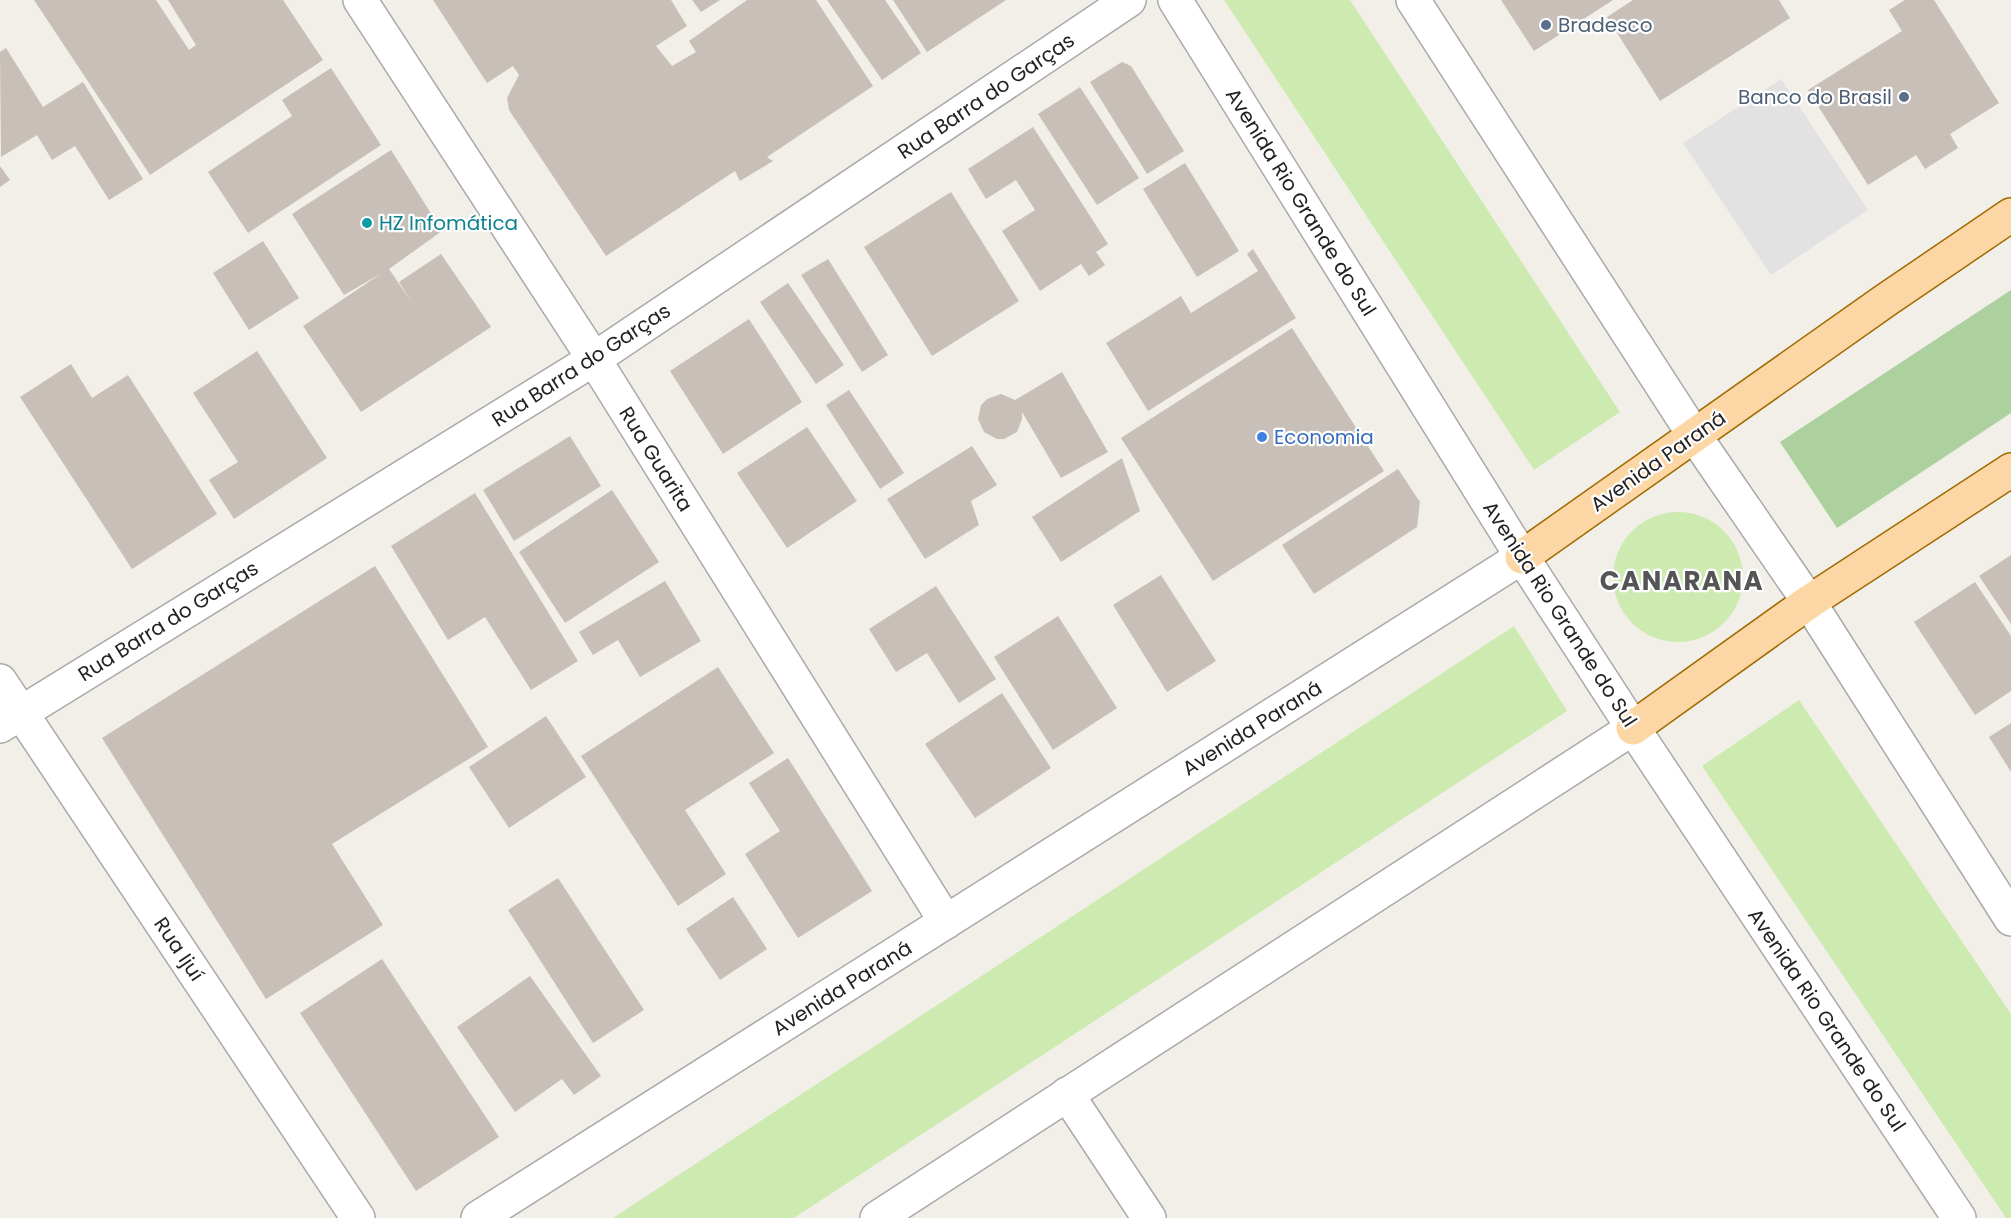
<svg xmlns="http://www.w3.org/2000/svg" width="2011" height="1218" viewBox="0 0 2011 1218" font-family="Poppins,sans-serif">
	<rect width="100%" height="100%" fill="#f2efe9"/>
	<g fill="#cdebb0">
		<polygon points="1224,0 1350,0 1620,412 1534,470"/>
		<circle cx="1678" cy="577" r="65"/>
		<polygon points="1514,626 1567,711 794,1218 613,1218"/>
		<polygon points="1799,700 2011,1014 2011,1218 2006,1218 1702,766"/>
	</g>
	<polygon fill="#add19e" points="2011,290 2011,413 1837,528 1780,442"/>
	<polygon fill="#e2e2e2" points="1781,79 1868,210 1771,275 1683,143"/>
	<g fill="#c7bfb8">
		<polygon points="34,0 156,0 189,50 196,45 168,0 283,0 323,60 150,175"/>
		<polygon points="433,0 671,0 687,26 656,46 672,66 696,52 689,41 747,0 816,0 873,86 767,157 773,161 740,181 735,171 606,256 509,110 507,98 519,75 513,66 487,83"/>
		<polygon points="692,0 720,0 701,12"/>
		<polygon points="827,0 885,0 921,53 882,80"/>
		<polygon points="893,0 1006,0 927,52"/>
		<polygon points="1501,0 1613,0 1534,51"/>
		<polygon points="1633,0 1779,0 1790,18 1660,101 1607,17"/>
		<polygon points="1905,0 1934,0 1999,103 1950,134 1958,148 1925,169 1916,155 1868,185 1808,90 1902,31 1889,10"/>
		<polygon points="6,48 43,107 83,82 143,179 109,200 75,146 52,160 37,135 1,157 0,52"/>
		<polygon points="1122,62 1131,66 1184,151 1147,174 1090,82"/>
		<polygon points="331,68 381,145 248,233 208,172 292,116 282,100"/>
		<polygon points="1080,87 1139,178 1097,205 1038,114"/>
		<polygon points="1033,127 1108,244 1096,252 1105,265 1089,276 1081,264 1040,291 1002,231 1035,210 1016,180 986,199 968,169"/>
		<polygon points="391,150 442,231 389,269 412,303 399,282 441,254 491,327 361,412 303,326 382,273 344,295 292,214"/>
		<polygon points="1185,163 1239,251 1197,277 1143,189"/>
		<polygon points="0,166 10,180 0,187"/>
		<polygon points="951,192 1019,301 932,356 864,247"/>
		<polygon points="263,241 299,298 249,330 213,273"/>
		<polygon points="1253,249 1296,318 1148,411 1106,343 1181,296 1191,313 1258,271 1247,254"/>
		<polygon points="828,259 888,355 862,372 801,275"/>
		<polygon points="788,283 844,365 816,384 760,302"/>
		<polygon points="749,319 802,402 723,454 670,371"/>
		<polygon points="1292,328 1384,471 1213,581 1121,438"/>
		<polygon points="257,351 327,458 234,519 209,480 238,462 193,393"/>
		<polygon points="71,364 92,398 128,375 217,514 132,569 20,397"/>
		<polygon points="1062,372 1108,452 1061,478 1022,412 1022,419 1017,432 1004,439 997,439 984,432 978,419 981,405 987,399 1001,394 1015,400"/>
		<polygon points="849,390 904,473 880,489 826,405"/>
		<polygon points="807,427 857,501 787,548 737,473"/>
		<polygon points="570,436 601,486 514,541 483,490"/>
		<polygon points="972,446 997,485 971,501 979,525 925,559 887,499"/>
		<polygon points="1122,458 1140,511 1061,562 1032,517"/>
		<polygon points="1398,469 1420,502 1417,527 1314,594 1282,545"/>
		<polygon points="612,490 659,562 565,623 519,552"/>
		<polygon points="475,493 578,661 531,690 485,617 448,640 391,546"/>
		<polygon points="2011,555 2011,624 1979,576"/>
		<polygon points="375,566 488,747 332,844 383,925 266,999 102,738"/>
		<polygon points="1161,575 1216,661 1167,692 1113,605"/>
		<polygon points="665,581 701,641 640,677 618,640 593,655 579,632"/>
		<polygon points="1975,582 2011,636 2011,691 1975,715 1914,622"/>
		<polygon points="936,586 996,679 959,703 927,653 896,672 869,629"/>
		<polygon points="1058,616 1117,708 1053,750 994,657"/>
		<polygon points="718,667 774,753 685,810 726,874 678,906 581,756"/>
		<polygon points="1002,693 1051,768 975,818 925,744"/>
		<polygon points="546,716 586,777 509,828 469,767"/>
		<polygon points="2011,723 2011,772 1989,737"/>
		<polygon points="788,758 872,891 798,938 745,854 780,831 749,783"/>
		<polygon points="558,878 644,1010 593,1043 508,910"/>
		<polygon points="733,897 767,949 720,980 686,929"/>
		<polygon points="382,959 499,1137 416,1191 300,1013"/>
		<polygon points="530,976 601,1076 574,1095 562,1079 515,1112 457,1027"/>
	</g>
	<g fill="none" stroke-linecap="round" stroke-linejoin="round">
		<g stroke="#a9a9a9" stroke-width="36">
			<g id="minor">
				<polyline points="360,0 594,359 946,922"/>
				<polyline points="1175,0 1522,557 1633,728 1959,1218"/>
				<polyline points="1413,0 1694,435 1809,602 2011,919"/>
				<polyline points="0,681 358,1218"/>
				<polyline points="0,726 594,359 1129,0"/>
				<polyline points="1067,1094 1149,1218"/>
				<polyline points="478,1218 1522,557"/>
				<polyline points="877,1218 1633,728"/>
			</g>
		</g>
		<g stroke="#a06b00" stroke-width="36">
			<g id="major">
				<polyline points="1522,557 1886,300 2011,215"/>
				<polyline points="1633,728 1809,602 2011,470"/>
			</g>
		</g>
		<use href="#minor" stroke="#fff" stroke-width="33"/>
		<use href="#major" stroke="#fcd6a4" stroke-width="33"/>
	</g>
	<g fill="#5c6f8a" stroke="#fff" stroke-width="2">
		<circle cx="1546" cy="25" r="6"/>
		<circle cx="1904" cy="97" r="6"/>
	</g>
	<circle fill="#0f9aa8" stroke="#fff" stroke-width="2" cx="367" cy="223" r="6"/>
	<circle fill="#3f7fe0" stroke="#fff" stroke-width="2" cx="1262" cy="437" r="6"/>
	<g text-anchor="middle" stroke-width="4.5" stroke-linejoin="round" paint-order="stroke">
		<g font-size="20" fill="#4e5e75" stroke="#fff" text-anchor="start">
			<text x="1558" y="32">Bradesco</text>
			<text x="1892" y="104" text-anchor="end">Banco do Brasil</text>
		</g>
		<g font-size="20" fill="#222" stroke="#fff">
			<text transform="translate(986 96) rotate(-34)" y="7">Rua Barra do Garças</text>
			<text transform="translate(1301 202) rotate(58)" y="7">Avenida Rio Grande do Sul</text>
			<text transform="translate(581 365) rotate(-33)" y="7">Rua Barra do Garças</text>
			<text transform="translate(656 459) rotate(58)" y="7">Rua Guarita</text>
			<text transform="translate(1658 461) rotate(-35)" y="7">Avenida Paraná</text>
			<text transform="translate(1560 614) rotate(57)" y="7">Avenida Rio Grande do Sul</text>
			<text transform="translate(168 621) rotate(-32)" y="7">Rua Barra do Garças</text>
			<text transform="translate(1252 728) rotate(-32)" y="7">Avenida Paraná</text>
			<text transform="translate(179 949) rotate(56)" y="7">Rua Ijuí</text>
			<text transform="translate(842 988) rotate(-32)" y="7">Avenida Paraná</text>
			<text transform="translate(1827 1020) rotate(56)" y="7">Avenida Rio Grande do Sul</text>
		</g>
		<g font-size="20" fill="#0d838f" stroke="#fff" text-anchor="start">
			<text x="379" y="230">HZ Infomática</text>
		</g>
		<g font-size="20" fill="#366cbe" stroke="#fff" text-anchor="start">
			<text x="1274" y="444">Economia</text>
		</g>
		<g font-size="26" font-weight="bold" letter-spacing="1.5" fill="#555" stroke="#fff">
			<text x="1682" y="590">CANARANA</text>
		</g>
	</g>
</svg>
